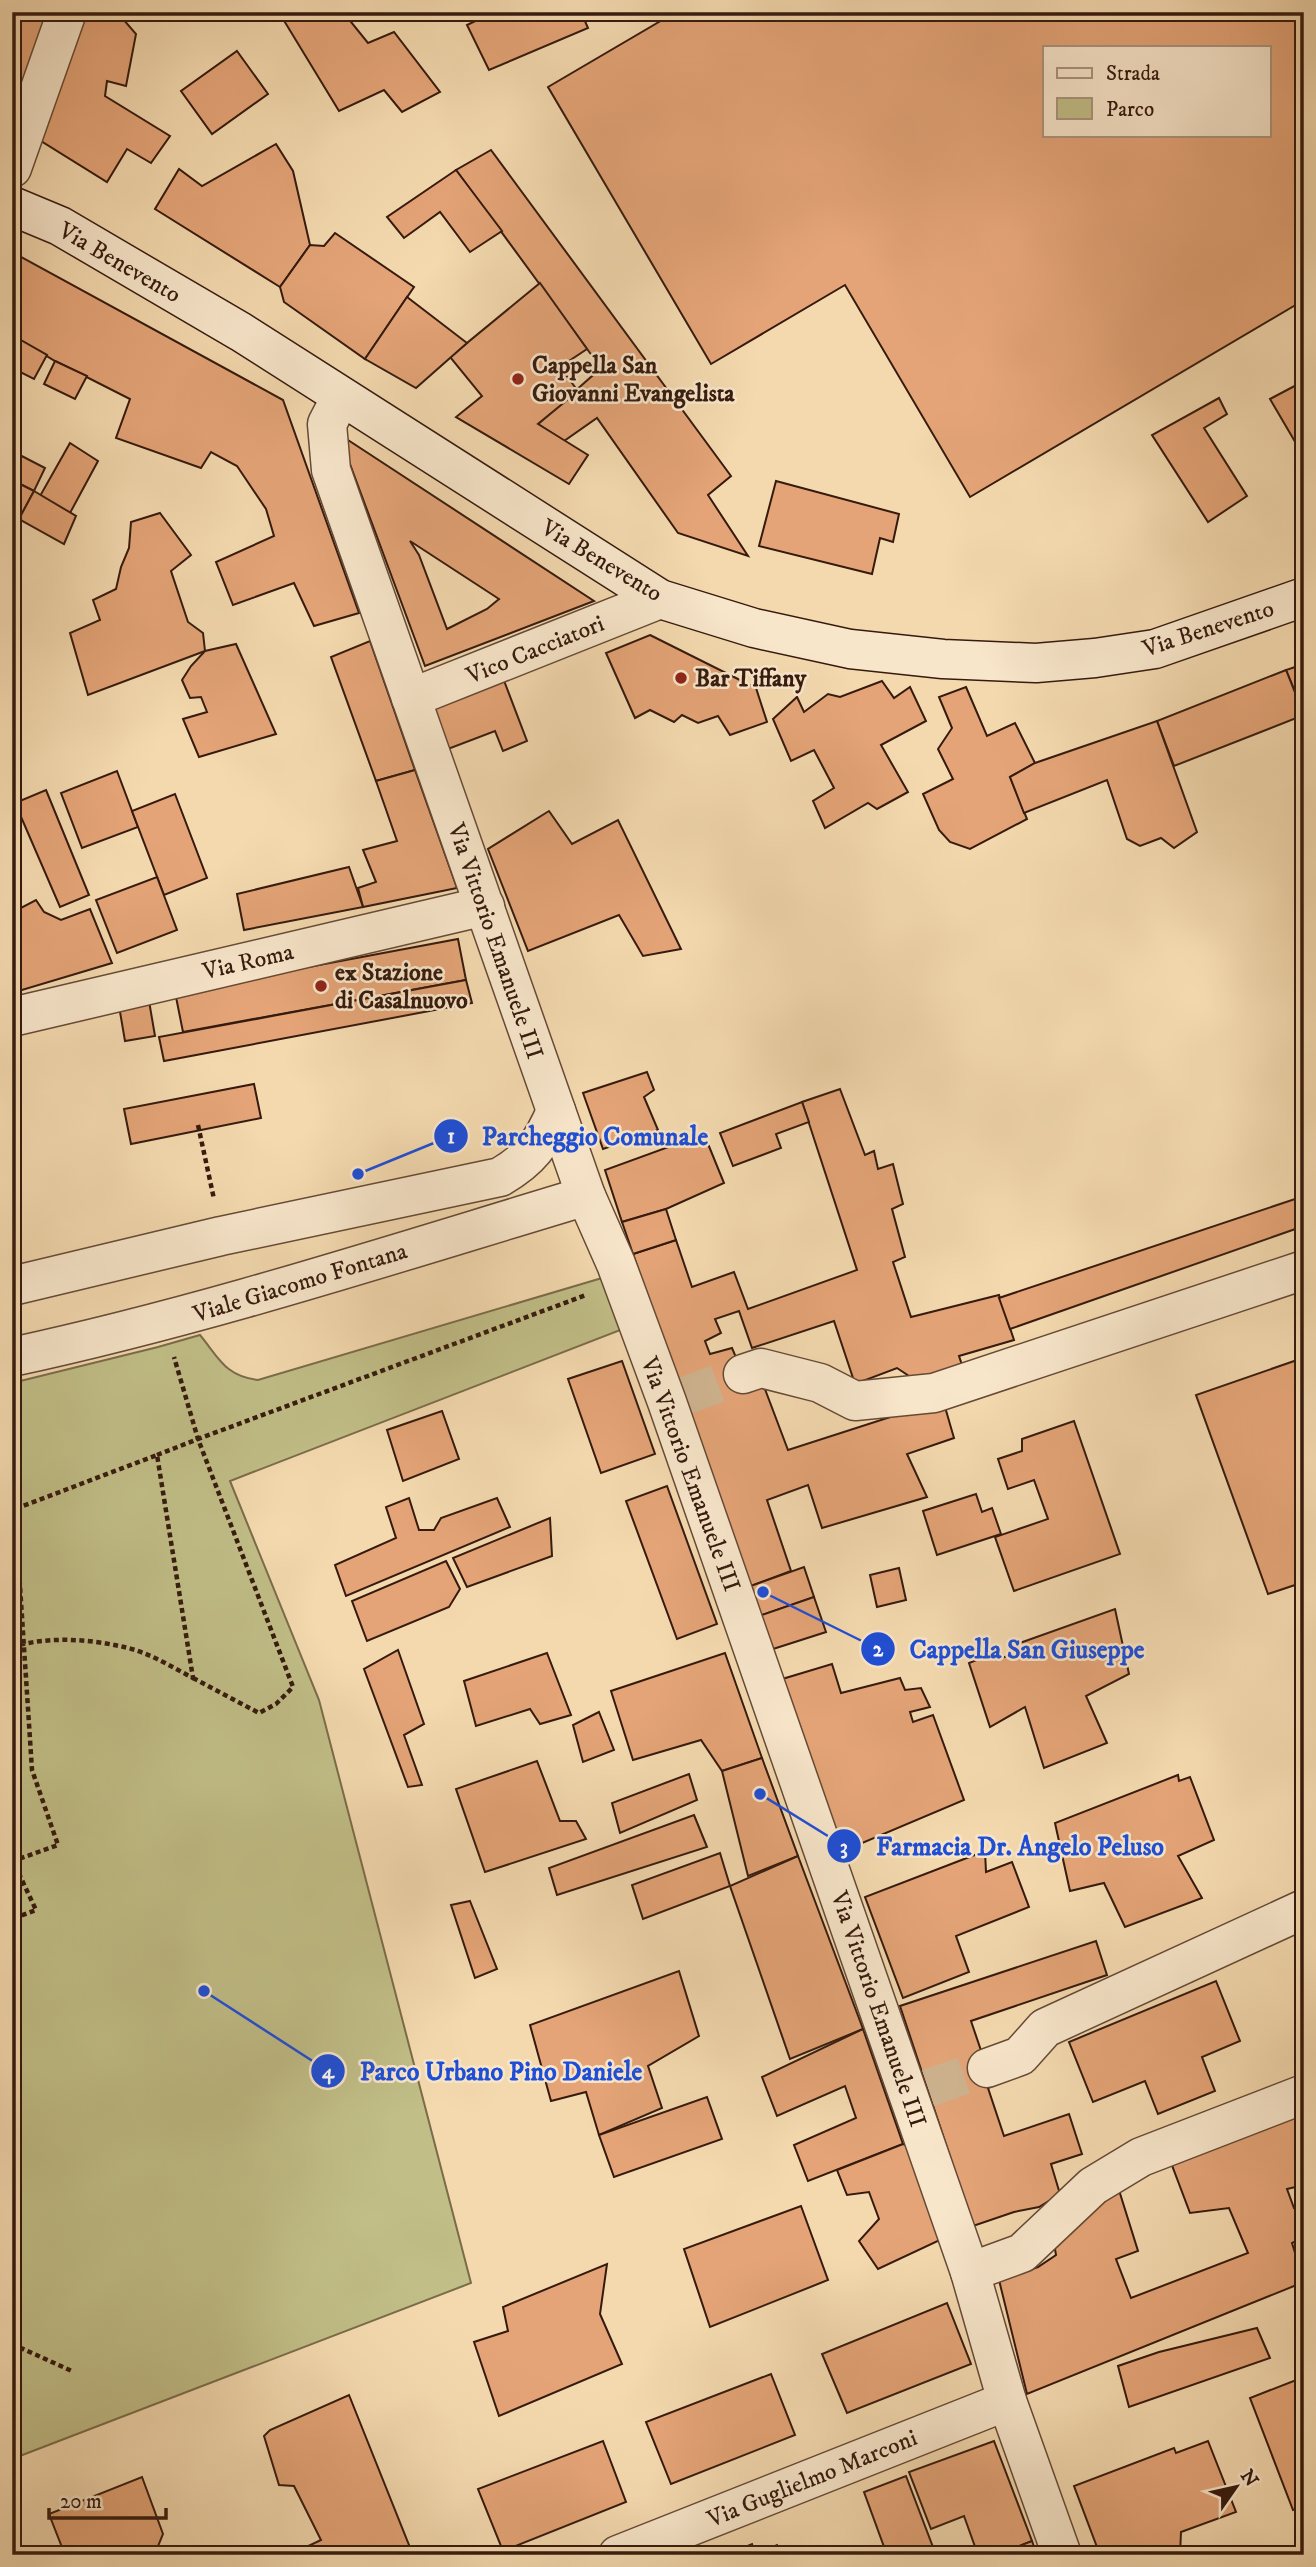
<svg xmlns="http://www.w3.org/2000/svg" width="1316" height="2567" viewBox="0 0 1316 2567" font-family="'IM FELL DW Pica',serif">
	<rect width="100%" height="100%" fill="#f4d9af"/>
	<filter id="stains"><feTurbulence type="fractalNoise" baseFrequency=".00286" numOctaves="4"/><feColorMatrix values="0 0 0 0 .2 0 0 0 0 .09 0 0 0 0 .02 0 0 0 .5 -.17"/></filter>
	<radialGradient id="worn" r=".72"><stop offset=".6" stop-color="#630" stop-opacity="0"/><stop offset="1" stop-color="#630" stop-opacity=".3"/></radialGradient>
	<path fill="#c1be87" stroke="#7b6c4a" stroke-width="2" d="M602 1278 623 1329 230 1481 319 1700 471 2283 12 2459V1383L158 1347 200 1335C219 1358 225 1376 258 1380Z"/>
	<g fill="#e4a477" stroke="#351a0e" stroke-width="2" fill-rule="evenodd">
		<polygon points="12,12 51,12 12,107"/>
		<polygon points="74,12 117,12 136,34 126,86 107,81 105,96 170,136 151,163 127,149 107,182 33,136"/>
		<polygon points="291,12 343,12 368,43 394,32 440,92 402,112 384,90 339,111 283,19"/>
		<polygon points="494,12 581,12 588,28 489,70 467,25"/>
		<path d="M676 12H1304V300L970 497 845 285 711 364 548 87ZM1045 47H1269V135H1045Z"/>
		<polygon points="237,51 268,94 212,134 181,91"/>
		<polygon points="276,144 293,171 310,245 280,287 155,209 179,169 202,186"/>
		<polygon points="491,150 731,476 708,495 748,556 678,533 597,418 564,441 538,424 601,368 456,170"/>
		<polygon points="456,170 502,231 470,252 440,212 404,238 387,217"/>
		<polygon points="335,233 414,287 365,359 284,302 280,287 310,245 324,246"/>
		<polygon points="12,252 283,400 359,613 314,626 294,583 233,605 216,562 274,536 266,509 237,466 211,452 201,468 116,438 130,399 55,361 12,335"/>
		<polygon points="540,283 587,349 560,367 578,391 538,424 588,455 569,484 456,417 482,396 450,357"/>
		<polygon points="407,297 467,343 416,388 365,359"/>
		<polygon points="12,335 47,355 34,379 12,368"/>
		<polygon points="55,361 87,376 75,399 44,384"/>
		<polygon points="1304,381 1304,457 1270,399"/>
		<polygon points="1219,398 1227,414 1204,428 1247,496 1208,522 1152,435"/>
		<path d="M348 440 594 601 425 666 344 448ZM410 541 499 599 487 609 447 629 419 555Z"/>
		<polygon points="70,443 98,461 70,513 40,496"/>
		<polygon points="12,451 45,468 34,491 12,480"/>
		<polygon points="12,480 34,491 19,519 12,516"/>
		<polygon points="776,481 899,514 893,542 880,538 872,574 759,546"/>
		<polygon points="34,491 76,516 64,544 19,519"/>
		<polygon points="160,513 191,555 171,571 188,622 203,633 205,651 88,695 70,633 100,620 93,600 116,589 121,567 129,548 131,522"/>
		<polygon points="650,635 756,688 767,722 730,735 718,716 698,723 682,715 674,722 650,710 635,718 606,653"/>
		<polygon points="370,641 415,770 376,781 331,657"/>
		<polygon points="236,644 276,734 199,757 183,719 207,712 201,697 190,698 182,680 191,666 205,651"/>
		<polygon points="1304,664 1304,714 1286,670"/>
		<polygon points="1286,670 1304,715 1174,766 1157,721"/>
		<polygon points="503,678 527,741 503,751 495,731 448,749 431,706"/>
		<polygon points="882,681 894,698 910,687 926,721 881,745 908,792 877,809 868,803 825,828 813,801 834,788 814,750 791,761 773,719 797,697 804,712 828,694 840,697"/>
		<polygon points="966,687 987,736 1015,723 1035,763 1010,777 1027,819 970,849 950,842 939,830 923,794 953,779 938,749 952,728 939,697"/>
		<polygon points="12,688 19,718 12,733"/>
		<polygon points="1157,721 1197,832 1174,848 1161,838 1140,846 1127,839 1107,780 1024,813 1010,777 1035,763"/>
		<polygon points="415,770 457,888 363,907 358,888 376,882 363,850 397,841 376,781"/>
		<polygon points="117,771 138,827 82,848 61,793"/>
		<polygon points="46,790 89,895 60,907 15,803"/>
		<polygon points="175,794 207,878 164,895 132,811"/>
		<polygon points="549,811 572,844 618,820 681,949 643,956 619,915 528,951 488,849"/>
		<polygon points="349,867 363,907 244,930 237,894"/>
		<polygon points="157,877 177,930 117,953 96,900"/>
		<polygon points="36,900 44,912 61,920 90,909 112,963 12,993 12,928 15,927 13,912"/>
		<polygon points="458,939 466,980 183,1032 175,992"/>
		<polygon points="466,980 472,1003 164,1061 159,1037"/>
		<polygon points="149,1001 155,1036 125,1041 119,1006"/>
		<polygon points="647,1072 654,1090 644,1097 658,1130 603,1149 583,1093"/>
		<polygon points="254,1084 261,1118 131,1144 124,1109"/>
		<polygon points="840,1089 865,1155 874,1151 878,1169 893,1164 903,1204 892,1209 905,1257 893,1262 911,1317 999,1295 1014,1340 959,1356 963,1368 915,1380 897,1368 855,1384 834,1321 752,1348 739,1311 715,1319 721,1333 705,1341 710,1354 732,1348 746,1381 760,1376 788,1450 943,1400 954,1438 907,1454 927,1497 822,1528 808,1485 767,1500 791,1571 748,1587 633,1254 676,1240 692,1287 734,1272 748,1309 857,1270 802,1102"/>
		<polygon points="802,1102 809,1122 776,1134 781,1148 733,1166 720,1133"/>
		<polygon points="704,1134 724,1183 666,1209 622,1222 605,1170"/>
		<polygon points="1298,1198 1304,1217 1304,1226 1010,1329 999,1298"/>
		<polygon points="666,1209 676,1240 633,1254 622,1222"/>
		<polygon points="1303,1358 1304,1582 1268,1594 1196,1395"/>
		<polygon points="622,1361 655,1454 601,1473 568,1379"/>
		<polygon points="442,1411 459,1459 403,1481 387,1430"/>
		<polygon points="1074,1421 1120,1554 1014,1591 995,1537 1048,1519 1034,1480 1008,1489 998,1459 1022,1451 1022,1439"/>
		<polygon points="667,1486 717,1624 677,1639 626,1501"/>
		<polygon points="976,1494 982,1512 992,1508 1001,1534 937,1555 923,1511"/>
		<polygon points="409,1498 419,1530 434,1530 441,1518 497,1498 510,1527 346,1596 335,1565 396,1538 386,1507"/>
		<polygon points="550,1518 552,1556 467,1587 453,1558"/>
		<polygon points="446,1561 460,1589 449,1607 367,1641 352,1601"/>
		<polygon points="804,1567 814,1597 759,1616 748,1587"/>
		<polygon points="899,1568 906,1600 877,1607 870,1575"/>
		<polygon points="814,1597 826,1632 770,1650 759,1616"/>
		<polygon points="1115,1609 1129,1674 1086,1696 1107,1743 1044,1768 1025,1707 990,1727 969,1663 999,1651 996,1659 1017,1654 1017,1644"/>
		<polygon points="398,1650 424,1724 404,1735 422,1785 408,1787 364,1669"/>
		<polygon points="547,1653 571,1715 540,1724 530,1709 476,1726 464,1681"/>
		<polygon points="725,1653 762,1758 722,1771 701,1740 633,1760 611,1691"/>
		<polygon points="832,1664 841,1693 900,1678 905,1690 921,1688 930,1707 910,1712 913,1722 933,1715 964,1800 841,1852 779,1680"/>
		<polygon points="599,1712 614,1750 583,1762 573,1725"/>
		<polygon points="762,1758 798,1856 748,1876 722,1771"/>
		<polygon points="537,1761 560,1821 576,1821 586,1839 485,1872 456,1789"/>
		<polygon points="689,1774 697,1800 620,1833 612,1803"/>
		<polygon points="1178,1775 1179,1781 1190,1777 1214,1840 1178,1856 1202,1898 1125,1927 1104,1883 1070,1891 1055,1823"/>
		<polygon points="694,1815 707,1847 557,1895 549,1868"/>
		<polygon points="985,1851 986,1872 1012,1862 1029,1907 956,1936 969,1972 903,1998 865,1897"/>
		<polygon points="720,1853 730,1886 643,1919 632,1885"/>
		<polygon points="798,1856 863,2029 790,2059 730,1886"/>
		<polygon points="470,1901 497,1969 475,1978 451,1905"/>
		<polygon points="1096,1941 1107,1975 971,2021 993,2086 988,2088 1004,2136 1069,2114 1082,2154 1051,2164 1060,2194 1039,2207 1014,2212 973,2226 900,2006"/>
		<polygon points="679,1971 699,2036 648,2066 662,2108 599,2135 586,2092 551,2101 530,2025"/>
		<polygon points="1216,1981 1240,2041 1202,2057 1215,2091 1158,2114 1145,2081 1093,2102 1069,2042"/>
		<polygon points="863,2029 903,2144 808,2181 794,2145 856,2118 845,2086 777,2116 762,2077"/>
		<polygon points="707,2097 722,2139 614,2177 599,2135"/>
		<polygon points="1304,2108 1304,2185 1287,2189 1294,2208 1304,2205 1304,2237 1292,2243 1304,2282 1027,2394 999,2280 1038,2267 1056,2255 1054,2243 1118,2187 1138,2251 1116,2259 1131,2298 1248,2253 1229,2208 1190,2213 1170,2160"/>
		<polygon points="903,2144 916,2149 940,2240 878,2269 859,2241 879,2219 869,2192 847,2195 837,2170"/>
		<polygon points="801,2206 828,2280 710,2327 684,2249"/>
		<polygon points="607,2264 600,2314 622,2364 499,2416 474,2342 508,2331 503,2307"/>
		<polygon points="947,2303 971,2364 847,2413 822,2354"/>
		<polygon points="1257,2328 1270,2358 1129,2407 1118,2366 1159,2352"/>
		<polygon points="771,2374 795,2435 671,2484 646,2422"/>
		<polygon points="1304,2377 1304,2506 1293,2510 1250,2398"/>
		<polygon points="349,2395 413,2555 289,2555 321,2540 294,2486 279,2485 264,2436 270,2430"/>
		<polygon points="603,2441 626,2502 503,2551 478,2489"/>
		<polygon points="994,2441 1032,2541 996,2555 978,2555 964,2516 931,2529 909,2472"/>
		<polygon points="1208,2441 1236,2512 1181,2532 1180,2555 1100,2555 1074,2486 1174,2448 1176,2453"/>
		<polygon points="906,2476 936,2555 887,2555 864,2492"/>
		<polygon points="142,2477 163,2534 156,2551 158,2555 65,2555 49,2514"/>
		<polygon points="1032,2541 1037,2555 996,2555"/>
		<polygon points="752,2544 755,2555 726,2555"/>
		<polygon points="777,2545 781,2555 755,2555"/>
		<polygon points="235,2550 261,2551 261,2555 230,2555"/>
	</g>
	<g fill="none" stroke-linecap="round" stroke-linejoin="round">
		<g stroke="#ceb38f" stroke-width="38" stroke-dasharray="38 19" stroke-linecap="butt">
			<polyline points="682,1397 743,1374"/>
			<polyline points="928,2088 987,2068"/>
		</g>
		<g stroke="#654a36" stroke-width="41">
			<g id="street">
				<polyline points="12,168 67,12"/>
				<polyline points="341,397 327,424 331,470 586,1196 616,1264 667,1402 970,2272 1007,2401 1062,2555"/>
				<polyline points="411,698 660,599"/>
				<polyline points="12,1017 485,906"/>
				<path d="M12 1286 221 1236 500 1177C531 1159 542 1143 556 1111"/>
				<path d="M12 1357C207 1315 396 1253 586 1196"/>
				<polyline points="743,1374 761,1368 820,1383 855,1401 934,1393 1304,1270"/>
				<polyline points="987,2068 1020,2056 1045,2028 1304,1909"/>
				<polyline points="970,2272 1022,2253 1093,2186 1141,2157 1304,2094"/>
				<polyline points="618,2555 1007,2401"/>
			</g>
		</g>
		<g stroke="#351a0e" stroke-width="41">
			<polyline id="secondary" points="12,206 60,226 241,332 660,599 754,628 850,649 943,659 1036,663 1095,658 1155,649 1304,597"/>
		</g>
		<g stroke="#351a0e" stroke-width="4.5" stroke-dasharray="5 3.5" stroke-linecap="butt">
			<polyline points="198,1125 214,1199"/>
			<polyline points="157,1455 198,1439 174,1357"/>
			<path d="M12 1647C48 1636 89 1639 124 1647 148 1652 172 1667 193 1678L157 1455 15 1509 32 1770 58 1845 13 1861 36 1910 12 1919"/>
			<polyline points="193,1678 259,1713 276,1704 293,1687 198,1439 586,1295"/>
			<polyline points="12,2344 74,2372"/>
			<polyline points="12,2353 22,2349"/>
		</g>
		<use href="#street" stroke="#f8e6cb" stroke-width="38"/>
		<use href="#secondary" stroke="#f8e6cb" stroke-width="38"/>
	</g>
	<g fill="#8f2418" stroke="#f8e6cb" stroke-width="2.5">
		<circle cx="518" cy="379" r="7"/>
		<circle cx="681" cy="678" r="7"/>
		<circle cx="321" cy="986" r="7"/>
	</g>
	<g text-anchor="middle" stroke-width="5" stroke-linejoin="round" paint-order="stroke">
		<g font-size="24" fill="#351a0e" stroke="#f8e6cb">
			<text transform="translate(120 262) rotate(30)" y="8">Via Benevento</text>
			<text transform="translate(602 560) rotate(31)" y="8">Via Benevento</text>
			<text transform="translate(1208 628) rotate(-18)" y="8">Via Benevento</text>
			<text transform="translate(535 649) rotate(-22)" y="8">Vico Cacciatori</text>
			<text transform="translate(496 941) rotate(71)" y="8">Via Vittorio Emanuele III</text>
			<text transform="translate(248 961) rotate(-13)" y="8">Via Roma</text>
			<text transform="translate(300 1282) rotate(-17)" y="8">Viale Giacomo Fontana</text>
			<text transform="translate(691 1474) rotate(70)" y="8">Via Vittorio Emanuele III</text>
			<text transform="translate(879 2009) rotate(71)" y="8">Via Vittorio Emanuele III</text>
			<text transform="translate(812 2478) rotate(-22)" y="8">Via Guglielmo Marconi</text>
		</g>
		<g font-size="24" font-weight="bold" fill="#351a0e" stroke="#f8e6cb" text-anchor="start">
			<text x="532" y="373">Cappella San<tspan x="532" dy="28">Giovanni Evangelista</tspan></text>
			<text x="695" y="686">Bar Tiffany</text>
			<text x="335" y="980">ex Stazione<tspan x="335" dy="28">di Casalnuovo</tspan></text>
		</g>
	</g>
	<path fill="none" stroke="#1d4ed8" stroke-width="2.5" d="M358 1174L451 1136M763 1592L878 1649M760 1794L844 1846M204 1991L328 2071"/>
	<g fill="#1d4ed8" stroke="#f8e6cb" stroke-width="2.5">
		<circle cx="358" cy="1174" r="7"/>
		<circle cx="763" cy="1592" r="7"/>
		<circle cx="760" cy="1794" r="7"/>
		<circle cx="204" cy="1991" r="7"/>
		<circle cx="451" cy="1136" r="18"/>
		<circle cx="878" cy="1649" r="18"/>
		<circle cx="844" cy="1846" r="18"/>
		<circle cx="328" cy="2071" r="18"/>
	</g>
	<g font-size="21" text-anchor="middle" font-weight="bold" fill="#fff">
		<text x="451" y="1143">1</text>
		<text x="878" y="1656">2</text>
		<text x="844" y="1854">3</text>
		<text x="328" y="2078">4</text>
	</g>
	<g font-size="26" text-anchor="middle" font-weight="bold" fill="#1d4ed8" stroke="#f8e6cb" stroke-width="5" stroke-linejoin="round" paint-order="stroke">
		<text x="595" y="1145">Parcheggio Comunale</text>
		<text x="1027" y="1658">Cappella San Giuseppe</text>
		<text x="1020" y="1855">Farmacia Dr. Angelo Peluso</text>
		<text x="501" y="2080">Parco Urbano Pino Daniele</text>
	</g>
	<rect width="1316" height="2567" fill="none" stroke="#f4d9af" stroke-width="42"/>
	<rect x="14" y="14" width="1288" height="2539" fill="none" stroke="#351a0e" stroke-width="3.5"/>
	<rect x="21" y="21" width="1274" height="2525" fill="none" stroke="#351a0e" stroke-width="2"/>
	<rect x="1043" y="46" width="228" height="91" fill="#f8e6cb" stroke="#aa947f" stroke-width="2"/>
	<rect x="1057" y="68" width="35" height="10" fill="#f8e6cb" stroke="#aa947f" stroke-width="2"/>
	<text x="1106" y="80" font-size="21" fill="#351a0e">Strada</text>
	<rect x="1057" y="98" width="35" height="21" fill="#c1be87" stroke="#aa947f" stroke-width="2"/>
	<text x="1106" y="116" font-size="21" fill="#351a0e">Parco</text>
	<g transform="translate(1236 2487) rotate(56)" stroke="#f8e6cb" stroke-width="5" paint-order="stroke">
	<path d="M0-5L12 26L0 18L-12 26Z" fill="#351a0e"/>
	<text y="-10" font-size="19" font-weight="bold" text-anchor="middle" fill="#351a0e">N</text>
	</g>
	<path d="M49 2508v10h117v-10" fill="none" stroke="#351a0e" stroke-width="3.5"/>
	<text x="60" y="2508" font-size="21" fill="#351a0e" stroke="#f8e6cb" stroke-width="5" paint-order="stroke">20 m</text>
	<rect width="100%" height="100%" filter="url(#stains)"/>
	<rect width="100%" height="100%" fill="url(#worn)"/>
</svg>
